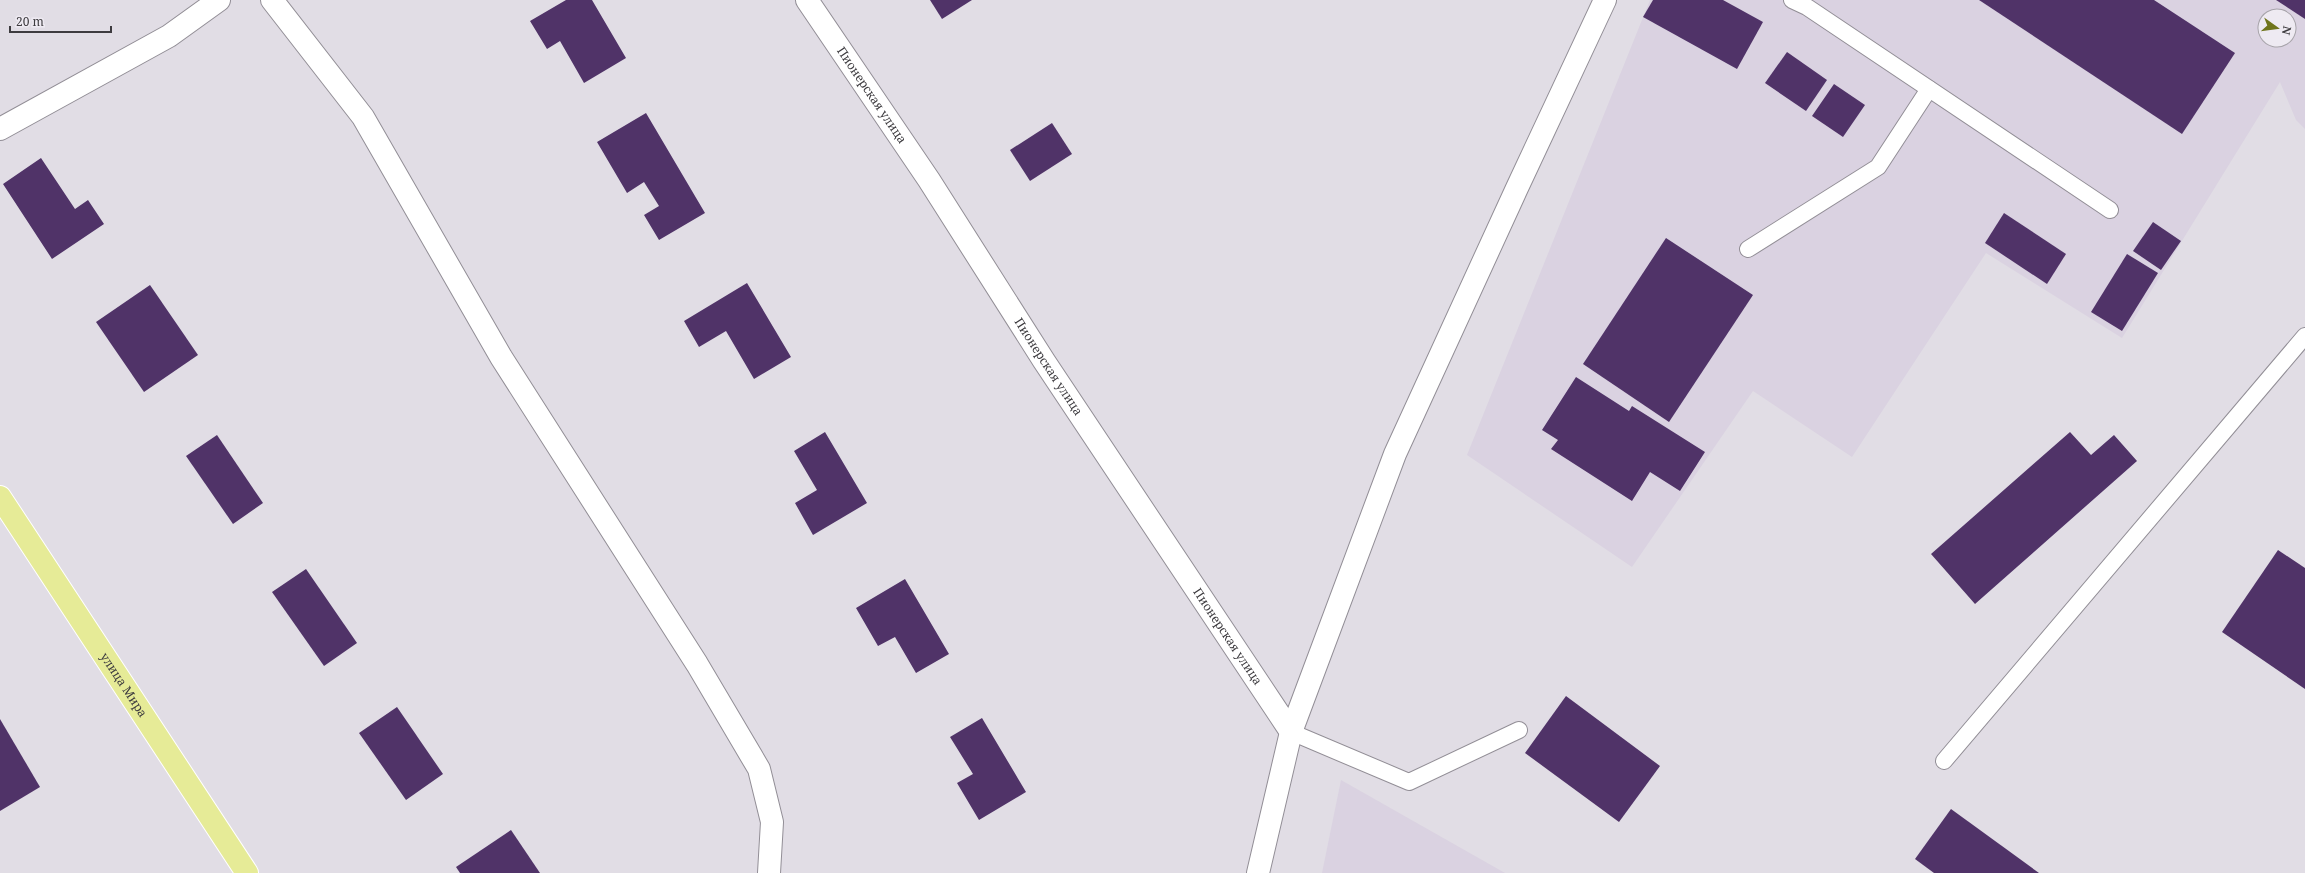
<svg xmlns="http://www.w3.org/2000/svg" width="2305" height="873" viewBox="0 0 2305 873" font-family="'Noto Serif',serif">
	<rect width="100%" height="100%" fill="#e1dde5"/>
	<g fill="#dad2e1" fill-rule="evenodd">
		<path d="M1650 0H2305V129L2296 120 2280 82 2122 338 1986 253 1852 457 1753 391 1632 567 1467 455ZM2265 16H2289V40H2265Z"/>
		<polygon points="1341,780 1505,873 1322,873"/>
	</g>
	<g fill="#503368">
		<polygon points="566,0 592,0 626,58 584,83 560,41 547,49 530,21"/>
		<polygon points="930,0 972,0 942,19"/>
		<polygon points="1653,0 1723,0 1763,22 1737,69 1643,17"/>
		<polygon points="1979,0 2154,0 2235,53 2182,134"/>
		<polygon points="2276,0 2305,0 2305,19"/>
		<polygon points="1787,52 1827,80 1806,111 1765,83"/>
		<polygon points="1834,84 1865,105 1843,137 1812,116"/>
		<polygon points="646,113 705,213 659,240 644,215 659,206 644,182 627,193 597,142"/>
		<polygon points="1052,123 1072,154 1030,181 1010,150"/>
		<polygon points="41,158 75,209 88,200 104,224 52,259 3,184"/>
		<polygon points="2004,213 2066,254 2047,284 1985,243"/>
		<polygon points="2153,222 2181,241 2161,270 2133,251"/>
		<polygon points="1666,238 1753,295 1669,422 1583,364"/>
		<polygon points="2127,254 2158,273 2122,331 2091,312"/>
		<polygon points="747,283 791,357 754,379 726,331 699,347 684,321"/>
		<polygon points="150,285 198,355 144,392 96,322"/>
		<polygon points="1576,377 1629,411 1632,406 1705,452 1680,491 1650,472 1632,501 1551,449 1558,440 1542,430"/>
		<polygon points="825,432 867,503 813,535 795,503 817,490 794,451"/>
		<polygon points="2070,432 2091,455 2114,435 2137,461 1975,604 1931,554"/>
		<polygon points="217,435 263,503 233,524 186,456"/>
		<polygon points="2278,550 2305,568 2305,689 2222,632"/>
		<polygon points="306,569 357,643 324,666 272,592"/>
		<polygon points="905,579 949,654 916,673 895,637 878,646 856,608"/>
		<polygon points="1566,696 1660,766 1619,822 1525,753"/>
		<polygon points="397,707 443,774 406,800 359,733"/>
		<polygon points="982,718 1026,792 979,820 957,783 973,774 950,737"/>
		<polygon points="0,719 40,787 0,811"/>
		<polygon points="1951,809 2039,873 1934,873 1915,859"/>
		<polygon points="511,830 540,873 460,873 456,867"/>
	</g>
	<g fill="none" stroke-linecap="round" stroke-linejoin="round">
		<g stroke="#928e96" stroke-width="18">
			<g id="service">
				<polyline points="1792,0 1807,7 2110,210"/>
				<polyline points="1748,249 1878,167 1929,89"/>
				<polyline points="1291,732 1409,782 1519,730"/>
				<polyline points="1944,761 2305,336"/>
			</g>
		</g>
		<g stroke="#928e96" stroke-width="24">
			<g id="minor">
				<polyline points="272,0 363,117 501,357 697,664 759,769 772,822 769,873"/>
				<path id="s1" d="M807 0 929 180 1044 361 1291 732"/>
				<polyline points="0,129 169,36 219,0"/>
				<polyline points="1258,873 1291,732 1395,454 1517,188 1605,0"/>
			</g>
		</g>
		<g stroke="#fff" stroke-width="24">
			<g id="primary">
				<path id="s2" d="M0 497 247 873"/>
			</g>
		</g>
		<use href="#service" stroke="#fff" stroke-width="16"/>
		<use href="#minor" stroke="#fff" stroke-width="22"/>
		<use href="#primary" stroke="#e6eb97" stroke-width="22"/>
	</g>
	<g text-anchor="middle" stroke-width="4" stroke-linejoin="round" paint-order="stroke">
		<g font-size="12" fill="#3d3b3f" stroke="#eeeaf2">
			<text dy="4" stroke="none"><textPath href="#s1" startOffset="115">Пионерская улица</textPath></text>
			<text dy="4" stroke="none"><textPath href="#s1" startOffset="439">Пионерская улица</textPath></text>
			<text dy="4" stroke="none"><textPath href="#s1" startOffset="763">Пионерская улица</textPath></text>
			<text dy="4" stroke="none"><textPath href="#s2" startOffset="225">улица Мира</textPath></text>
		</g>
	</g>
	<g transform="translate(2277 28) rotate(104)"><circle r="19" fill="#eeeaf2" stroke="#a7a4aa"/>
	<path d="M0-3L7 15L0 10L-7 15Z" fill="#6f741c"/>
	<text y="-6" font-size="11" font-weight="bold" text-anchor="middle" fill="#3d3b3f">N</text>
	</g>
	<path d="M10 26v6h101v-6" fill="none" stroke="#3d3b3f" stroke-width="2"/>
	<text x="16" y="26" font-size="12" fill="#3d3b3f" stroke="#eeeaf2" stroke-width="3" paint-order="stroke">20 m</text>
</svg>
